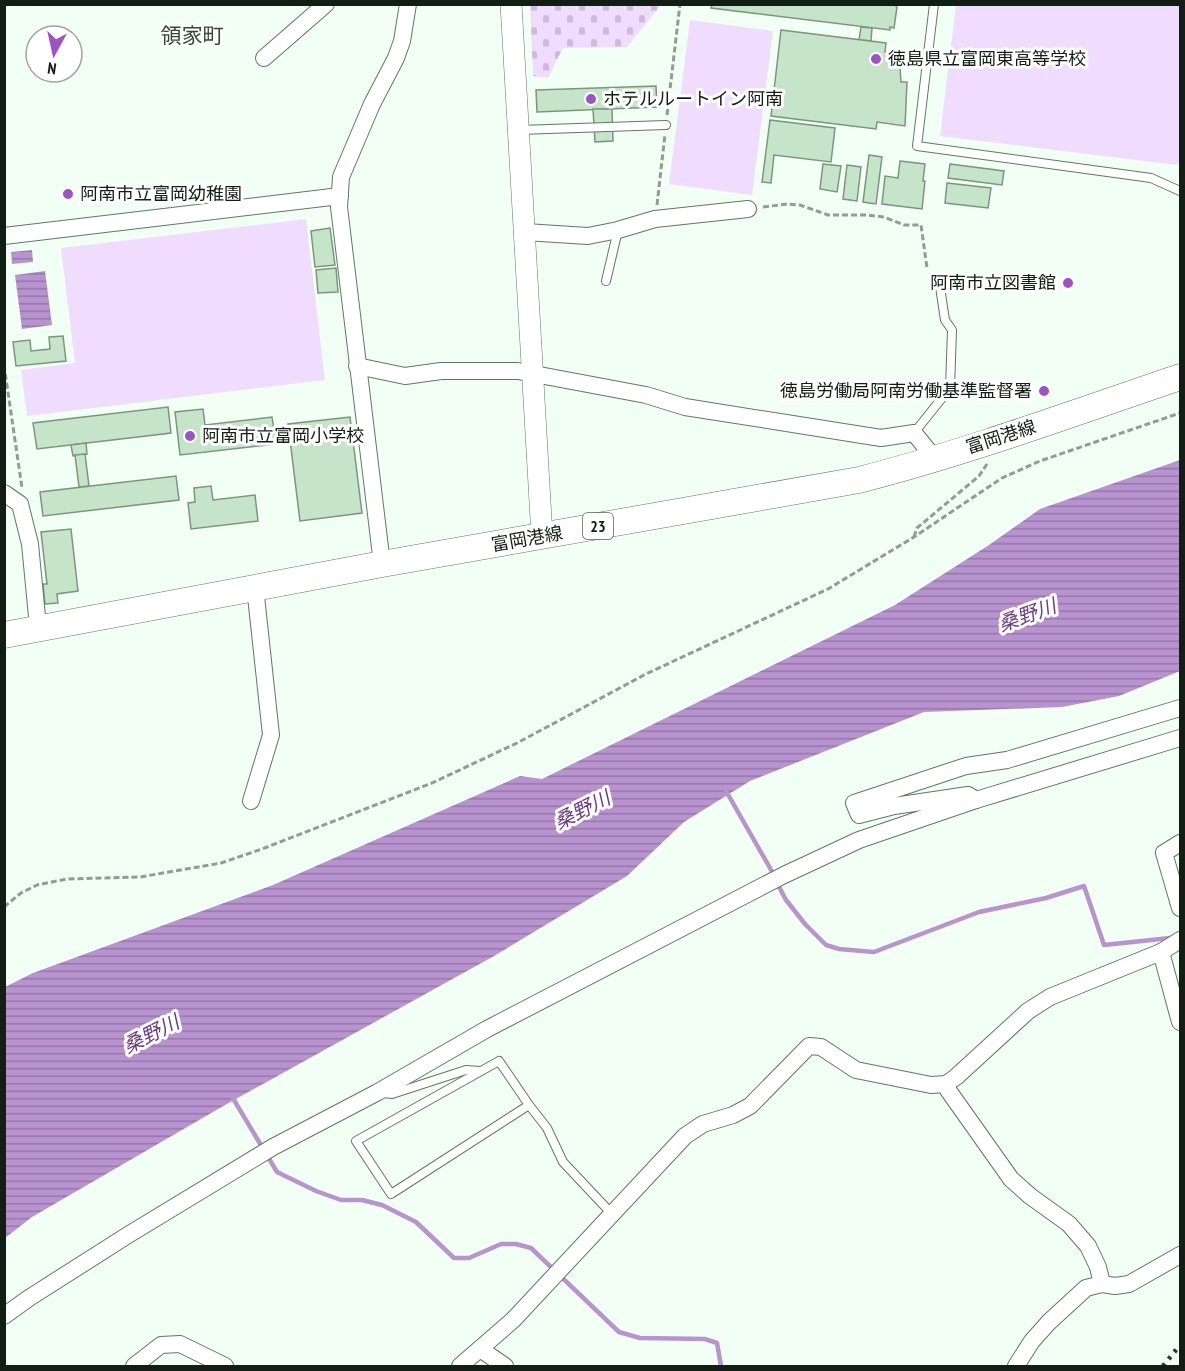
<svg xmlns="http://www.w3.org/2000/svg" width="1185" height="1371" viewBox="0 0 1185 1371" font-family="'PT Sans Narrow','Noto Sans JP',sans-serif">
	<defs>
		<pattern id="cemetery-stones" width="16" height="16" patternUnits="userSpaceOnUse" patternTransform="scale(1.5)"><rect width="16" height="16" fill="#f0dcfe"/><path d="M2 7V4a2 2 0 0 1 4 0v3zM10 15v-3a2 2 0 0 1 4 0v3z" fill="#cdbcd9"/></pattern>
		<pattern id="water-rules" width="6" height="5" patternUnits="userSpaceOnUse" patternTransform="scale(1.5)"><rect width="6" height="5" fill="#b893cf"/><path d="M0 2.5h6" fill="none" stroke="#9477a7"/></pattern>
	</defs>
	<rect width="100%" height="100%" fill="#f2fff4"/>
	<polygon fill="url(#cemetery-stones)" points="530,5 530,4 661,5 627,47 563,48 548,78 533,76"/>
	<g fill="#f0dcfe">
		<polygon points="956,5 1180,5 1180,162 1177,165 940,136"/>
		<polygon points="690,20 773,31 752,195 669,184"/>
		<polygon points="306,219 325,380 27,416 21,370 75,363 61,248"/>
	</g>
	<g fill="url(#water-rules)">
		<polygon points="32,250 33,262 12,264 11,252"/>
		<polygon points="45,271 52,325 22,329 15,275"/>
		<polygon points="1180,460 1180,671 1119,696 1062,707 924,712 750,781 684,822 627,876 494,956 225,1105 32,1217 5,1238 5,987 33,973 273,885 520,776 542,779 895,605 989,545 1040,509"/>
	</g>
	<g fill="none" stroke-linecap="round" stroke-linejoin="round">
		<g stroke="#b893cf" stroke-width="4.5">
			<polyline points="726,791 774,875"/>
			<polyline points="777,883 786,900 805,924 826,945 839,949 874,952 979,912 1046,898 1084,886 1104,945 1170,938"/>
			<polyline points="231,1095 277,1172 316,1191 341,1200 362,1200 382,1205 416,1222 454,1258 469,1258 501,1244 516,1244 531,1248 619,1332 640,1338 705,1339 717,1343 721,1366"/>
		</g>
	</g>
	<g fill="#c5e4c9" stroke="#7a977e" stroke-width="1.5">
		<polygon points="712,4 893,4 897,7 894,28 890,27 890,30 711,8"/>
		<polygon points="861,27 872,28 871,41 859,40"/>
		<polygon points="781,30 886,43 885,52 899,53 901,82 907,82 905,126 877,122 876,129 771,116"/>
		<polygon points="656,86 657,107 537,112 536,90"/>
		<polygon points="593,109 612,109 613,141 595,142"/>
		<polygon points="770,120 835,128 831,162 774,155 771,183 762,182"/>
		<polygon points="869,155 882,157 876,204 863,202"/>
		<polygon points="900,161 925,164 923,181 925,181 922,209 882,204 885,176 898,178"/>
		<polygon points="823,164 841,166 837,192 820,189"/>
		<polygon points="950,164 1004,171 1002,185 948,178"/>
		<polygon points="847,165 861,167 857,201 843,199"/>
		<polygon points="947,183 991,188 988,208 945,203"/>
		<polygon points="330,228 335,265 315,267 311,231"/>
		<polygon points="336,268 338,292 318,293 316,270"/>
		<polygon points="63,336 66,361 16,366 13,342 30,340 31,351 50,349 49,337"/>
		<polygon points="168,407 171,433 37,449 33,423"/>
		<polygon points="203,409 205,425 272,417 276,444 180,455 175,412"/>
		<polygon points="350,417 362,513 300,521 288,424"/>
		<polygon points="86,443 87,454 73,456 71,445"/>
		<polygon points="85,454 89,486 79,487 75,455"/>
		<polygon points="176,476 179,500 43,516 40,492"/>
		<polygon points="211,486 213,500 255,495 258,521 191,529 188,503 195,502 194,488"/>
		<polygon points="71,529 78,591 57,594 58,603 45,604 43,584 47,584 41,532"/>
	</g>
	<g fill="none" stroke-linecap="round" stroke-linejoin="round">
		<g stroke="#5d7a62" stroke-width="10">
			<g id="service">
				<polyline points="934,4 917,146 1151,178 1180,191"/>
				<polyline points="519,130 666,125"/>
				<polyline points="606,281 618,230"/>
				<polyline points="914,433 950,388 952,330 945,320 940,287"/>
				<polyline points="383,1093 392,1094 466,1070 480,1071"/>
				<polyline points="529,1105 499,1061 356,1141 391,1194 529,1105 547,1128 563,1162 612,1214"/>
			</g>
		</g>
		<g stroke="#5d7a62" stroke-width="18">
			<g id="minor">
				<polyline points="264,58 326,4"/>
				<polyline points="525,232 588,236 618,230 655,219 748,209"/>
				<polyline points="4,236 340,196"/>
				<polyline points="357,366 405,376 441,371 518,371 646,395 685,407 881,438 914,433 935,459"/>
				<polyline points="4,493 20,504 30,544 38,627"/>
				<polyline points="382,564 339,207 341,177 372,104 396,58 402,41 408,4"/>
				<polyline points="976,800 1180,738"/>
				<polyline points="251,801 271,735 255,587"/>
				<polyline points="1180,843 1164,853 1180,908"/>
				<polyline points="1161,952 1180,1022"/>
				<polyline points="946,1084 948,1090 1011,1179 1030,1196 1069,1224 1088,1246 1098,1267 1102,1284"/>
				<polyline points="4,1316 29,1298 128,1235 273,1147 378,1092 487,1029 784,875 859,840 976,800 968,795 894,806 859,815 854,803 966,766 1007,760 1180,708"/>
				<polyline points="480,1349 505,1366"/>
				<polyline points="134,1366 161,1345 180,1344 225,1366"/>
				<polyline points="460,1366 513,1320 685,1136 703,1124 733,1115 750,1106 809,1046 821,1047 856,1070 931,1085 946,1084 956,1077 1028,1011 1050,997 1161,952 1180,940"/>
				<polyline points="1016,1366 1032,1341 1049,1322 1086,1288 1102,1284 1115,1286 1129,1284 1180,1255"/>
			</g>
		</g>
		<g stroke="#5d7a62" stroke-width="22">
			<polyline id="tertiary" points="511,4 542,536"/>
		</g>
		<g stroke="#5d7a62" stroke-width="27">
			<path id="primary" d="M4 635 382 564 859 480C968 452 1074 413 1180 377"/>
		</g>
		<g stroke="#909d92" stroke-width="3" stroke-dasharray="6 3" stroke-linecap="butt">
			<polyline points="667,115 680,4"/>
			<polyline points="657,205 665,134"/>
			<polyline points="763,207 787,204 800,205 828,215 867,215 884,217 904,225 921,225 927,268"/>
			<polyline points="4,365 22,488"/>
			<polyline points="914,537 917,528 979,476 987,464"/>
			<polyline points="4,907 21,893 37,885 67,879 140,877 221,863 262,849 432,783 517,743 646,674 828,589 914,537 1002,478 1040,461 1180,413"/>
		</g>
		<use href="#service" stroke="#fff" stroke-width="8"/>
		<use href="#minor" stroke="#fff" stroke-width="16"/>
		<use href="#tertiary" stroke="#fff" stroke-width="21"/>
		<use href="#primary" stroke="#fff" stroke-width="26"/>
		<polyline stroke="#2b362d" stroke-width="4.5" stroke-dasharray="3 6" stroke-linecap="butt" points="1163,1366 1180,1345"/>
	</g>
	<g fill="#9d53c6" stroke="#fff" stroke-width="2">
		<circle cx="876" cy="59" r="6"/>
		<circle cx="591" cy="99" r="6"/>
		<circle cx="68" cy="194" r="6"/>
		<circle cx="1068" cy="283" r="6"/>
		<circle cx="1044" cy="391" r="6"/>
		<circle cx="190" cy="436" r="6"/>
	</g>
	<g text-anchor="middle" stroke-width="6" stroke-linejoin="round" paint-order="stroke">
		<rect fill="#fff" stroke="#59615a" stroke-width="1.5" x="583" y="513" width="30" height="26" rx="4.5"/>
		<g font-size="16" font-weight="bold" fill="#121d14">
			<text x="598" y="532">23</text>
		</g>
		<g font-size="18" fill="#121d14" stroke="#fff" text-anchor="start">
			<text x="888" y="65">徳島県立富岡東高等学校</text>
			<text x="603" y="105">ホテルルートイン阿南</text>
			<text x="80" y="200">阿南市立富岡幼稚園</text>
			<text x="1056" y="289" text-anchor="end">阿南市立図書館</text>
			<text x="1032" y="397" text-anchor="end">徳島労働局阿南労働基準監督署</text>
			<text x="202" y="442">阿南市立富岡小学校</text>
		</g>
		<g font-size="18" fill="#121d14" stroke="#fff">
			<text transform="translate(1001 437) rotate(-18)" y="6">富岡港線</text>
			<text transform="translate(527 539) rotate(-10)" y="6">富岡港線</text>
		</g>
		<g font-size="20" font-style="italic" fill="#6b3c85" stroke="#fff">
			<text transform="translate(1027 615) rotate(-20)" y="7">桑野川</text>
			<text transform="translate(582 810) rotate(-27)" y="7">桑野川</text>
			<text transform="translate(151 1034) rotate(-27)" y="7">桑野川</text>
		</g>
		<g font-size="21" fill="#304a34" stroke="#fff">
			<text x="192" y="43">領家町</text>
		</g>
	</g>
	<rect width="1185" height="1371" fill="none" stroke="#121d14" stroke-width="12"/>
	<g transform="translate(54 54) rotate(188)"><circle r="28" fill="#ffffff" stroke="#a0a5a1" stroke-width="1.5"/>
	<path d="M0-4.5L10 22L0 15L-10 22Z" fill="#9d53c6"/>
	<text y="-9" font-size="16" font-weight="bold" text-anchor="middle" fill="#121d14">N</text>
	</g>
</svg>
